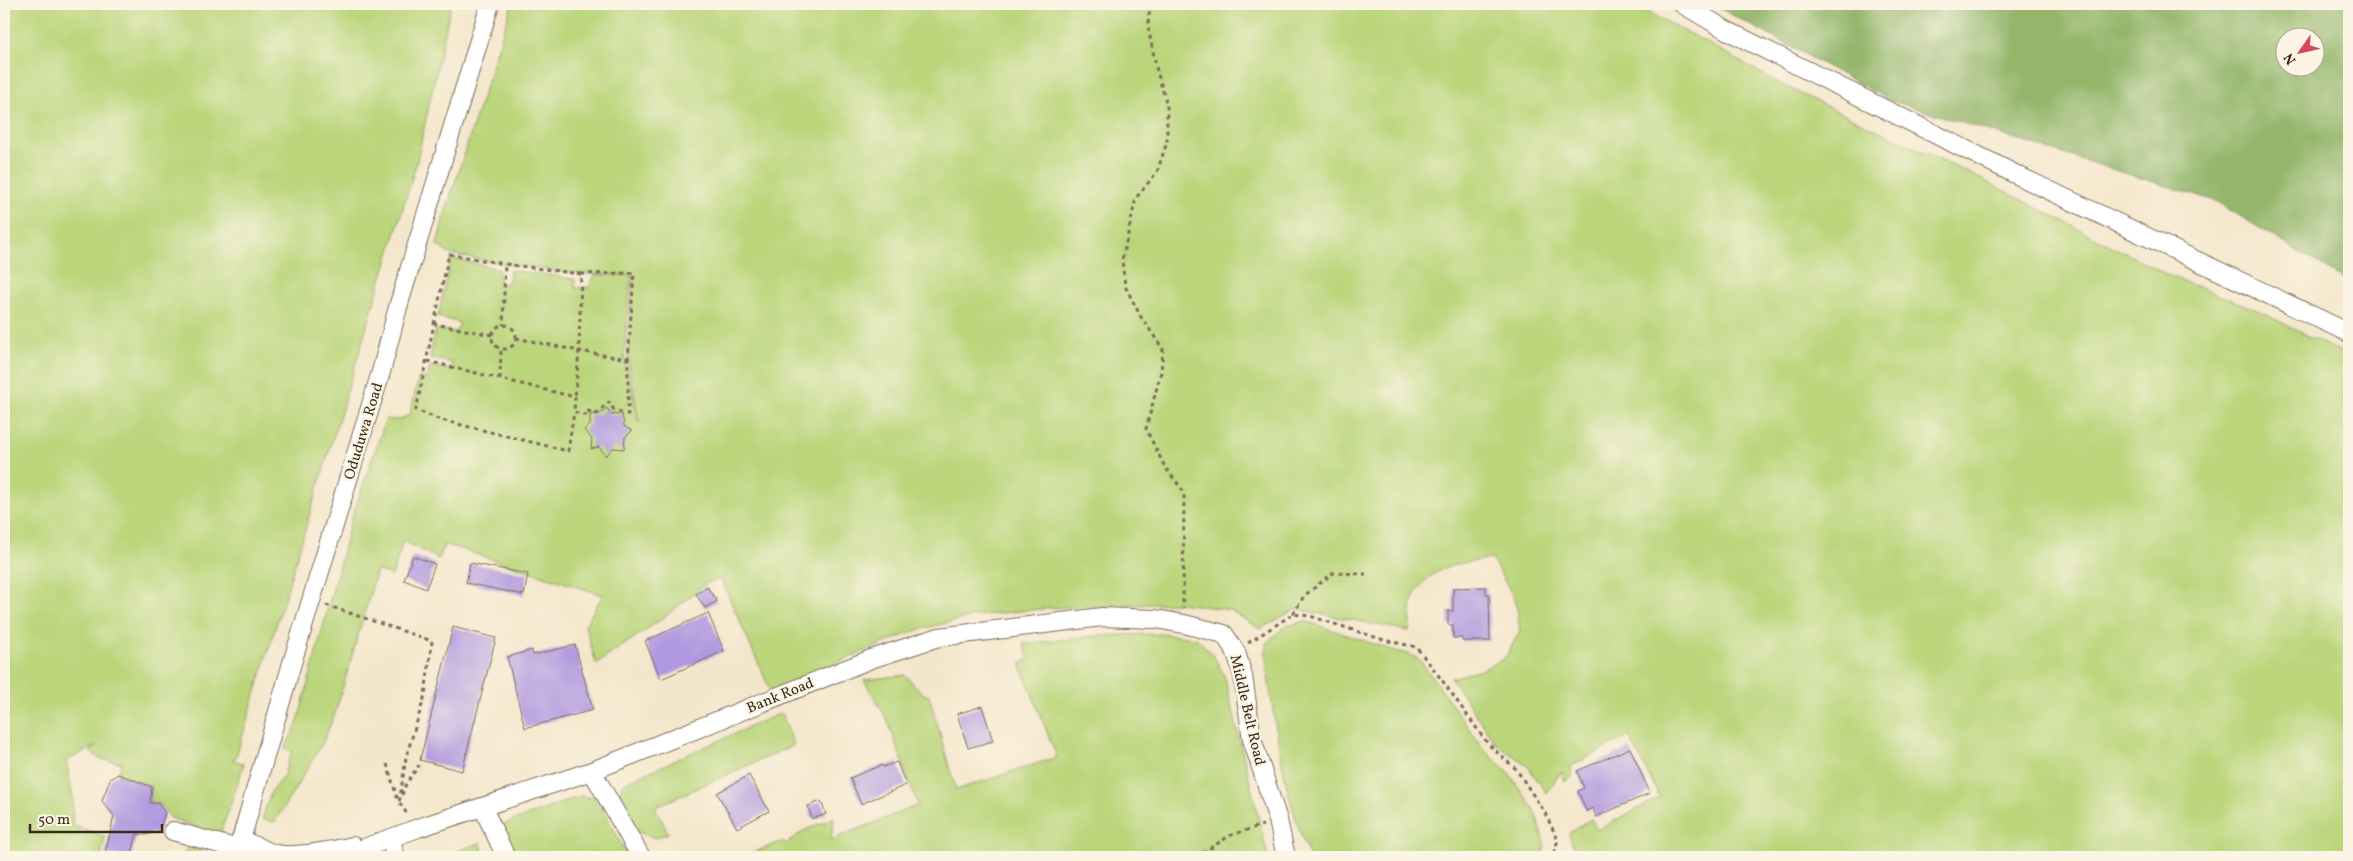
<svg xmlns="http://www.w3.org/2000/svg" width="2353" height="861" viewBox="0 0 2353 861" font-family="Vollkorn,serif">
	<rect width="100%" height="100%" fill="#fcf5e5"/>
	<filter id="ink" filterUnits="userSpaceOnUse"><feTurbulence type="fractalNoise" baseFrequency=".02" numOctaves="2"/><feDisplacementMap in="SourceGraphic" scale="10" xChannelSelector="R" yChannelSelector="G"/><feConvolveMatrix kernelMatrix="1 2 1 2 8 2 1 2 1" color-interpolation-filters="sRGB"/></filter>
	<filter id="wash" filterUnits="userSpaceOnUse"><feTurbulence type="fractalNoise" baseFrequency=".0096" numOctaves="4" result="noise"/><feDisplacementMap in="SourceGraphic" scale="20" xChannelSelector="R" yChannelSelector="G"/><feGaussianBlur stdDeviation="1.12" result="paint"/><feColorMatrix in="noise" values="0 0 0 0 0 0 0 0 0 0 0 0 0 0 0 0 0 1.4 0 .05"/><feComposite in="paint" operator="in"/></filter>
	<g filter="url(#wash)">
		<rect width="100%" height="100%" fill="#f4e6cb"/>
		<g fill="#bad57a" stroke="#7a804c">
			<polygon points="4,4 451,4 416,165 236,757 232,759 244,764 220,835 171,818 159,803 150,803 152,787 118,774 122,763 100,759 90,751 97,745 66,761 73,798 72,825 105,836 101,857 4,857"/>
			<path d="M512 4H1631L1706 42 1780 84 1983 180 2172 277 2255 309 2349 357V857H1576L1569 833 1591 819 1597 830 1660 797 1629 736 1571 766 1572 777 1565 781 1561 772 1546 793 1527 765 1496 744 1451 678 1482 670 1505 658 1520 631 1516 601 1492 559C1462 562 1429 566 1414 596 1410 605 1411 621 1409 631L1296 609 1260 629 1230 610 1180 603 1051 608 974 616 914 631 770 690 721 579 707 583 662 619 596 664 585 625 603 595 445 544 439 559 403 541 392 576 377 570 335 714 322 744 275 822 262 819 271 792 284 775 292 751 285 748 297 725 352 517 386 419 400 420 410 414 419 377 427 379 430 366 450 370 452 363 430 358 436 329 456 332 460 323 438 317 451 258 499 269V285L509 282 510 270 575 279V288L589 287 595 275H631L624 355 639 423 628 359 633 274H581L505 264 449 254 437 245 443 220Z"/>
			<path d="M1305 621 1392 650 1409 654 1420 660 1485 751 1509 773 1535 811 1545 846 1542 857H1310C1283 796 1276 728 1266 663V643L1284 627Z"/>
			<polygon points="1160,634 1196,638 1212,653 1224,675 1268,857 742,857 783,841 786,844 803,831 834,818 831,840 918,805 887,719 864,680 905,675 923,694 929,696 956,790 1057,757 1020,664 1029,659 1023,644 1094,636"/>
			<path d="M781 713 794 745 655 807 668 833 655 838 637 832C628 817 610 796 626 782Z"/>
			<polygon points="581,796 594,798 604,811 628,857 515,857 499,826"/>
			<polygon points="480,843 486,857 440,857"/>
			<polygon points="188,845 216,856 216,857 183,857"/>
		</g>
		<path fill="#93b66a" stroke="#677044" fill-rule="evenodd" d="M1712 4H2349V282L2215 201 1889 100ZM2286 38H2316V68H2286Z"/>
		<g id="blocks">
			<g fill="#b099df">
				<polygon points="607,408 612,415 622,414 624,426 632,431 625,437 624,449 613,448 606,456 599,447 591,449 592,439 584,430 590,425 590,414 599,415"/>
				<polygon points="413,556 435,564 426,589 404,580"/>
				<polygon points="470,563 528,574 524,595 466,583"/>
				<polygon points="707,587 717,601 705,608 696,594"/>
				<polygon points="1486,587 1486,594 1489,594 1490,641 1462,641 1462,638 1453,638 1453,625 1448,625 1448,611 1453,611 1453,588"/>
				<polygon points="708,613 724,651 661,679 645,641"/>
				<polygon points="453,627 496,638 462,771 420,760"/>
				<polygon points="575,645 593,710 525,728 507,657 532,650 533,655"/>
				<polygon points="982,706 993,741 968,748 957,714"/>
				<polygon points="1630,748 1650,793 1596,817 1593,808 1586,811 1578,791 1584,788 1577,771"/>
				<polygon points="897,762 906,785 861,804 850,778 882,765 883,767"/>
				<polygon points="118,774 152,787 150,803 158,803 165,813 160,828 156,832 146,835 137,834 131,857 105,854 114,816 102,801 110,779"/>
				<polygon points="749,775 769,811 737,828 717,793"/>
				<polygon points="821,801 826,814 812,819 808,806"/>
			</g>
		</g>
	</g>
	<g filter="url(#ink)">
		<use href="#blocks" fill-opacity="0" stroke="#7c6c5b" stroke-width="1"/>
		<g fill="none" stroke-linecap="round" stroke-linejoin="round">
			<g stroke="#7c6c5b" stroke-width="20">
				<g id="street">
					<polyline points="1682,4 1728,31 2019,176 2349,333"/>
					<polyline points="592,771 641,857"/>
					<polyline points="483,808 506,857"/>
					<polyline points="173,831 238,849"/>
					<polyline points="390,839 396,857"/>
					<path d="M240 841C254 843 264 852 277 854 294 858 335 850 353 846"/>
					<polyline points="236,857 292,663 381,372 398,307 490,4"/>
					<polyline points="340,857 418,828 592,771 871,659 939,637 1102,617 1156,619 1184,624 1224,634 1236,652 1243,676 1252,739 1278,820 1286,857"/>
				</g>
			</g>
			<g stroke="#7c6c5b" stroke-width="3" stroke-dasharray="4 4" stroke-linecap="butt">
				<polyline points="1150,4 1148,27 1157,71 1167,105 1167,142 1157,172 1136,198 1122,260 1125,286 1141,317 1163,349 1161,372 1146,429 1165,467 1184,492 1183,608"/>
				<polyline points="581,274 634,273 628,359"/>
				<polyline points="434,324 449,254 505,264"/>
				<circle cx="504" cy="337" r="12"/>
				<polyline points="492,335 434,324 416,410 441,420 568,451 574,412"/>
				<polyline points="516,338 579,351 575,397"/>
				<polyline points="427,361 575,397 574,412 586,415 587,411 597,413 609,402 614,410 628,414 628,359 579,351 581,274 505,264 503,325"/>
				<polyline points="500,379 501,348"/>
				<polyline points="326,605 432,641 425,695 406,757 399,804"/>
				<polyline points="1293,614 1304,596 1333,573 1366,574"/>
				<polyline points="1248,643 1293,614 1310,616 1384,640 1416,647 1436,672 1488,744 1516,769 1545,813 1558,840 1553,857"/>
				<polyline points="387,764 398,801"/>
				<polyline points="402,795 406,784 419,765"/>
				<polyline points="400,803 407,814"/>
				<polyline points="1196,857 1231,835 1263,825"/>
			</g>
			<use href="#street" stroke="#fff" stroke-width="18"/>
		</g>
	</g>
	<g text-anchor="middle" stroke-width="5" stroke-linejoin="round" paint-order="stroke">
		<g font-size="15" fill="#3b2a1e" stroke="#fcf5e5">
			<text transform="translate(363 431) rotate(-73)" y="5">Oduduwa Road</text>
			<text transform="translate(780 695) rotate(-22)" y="5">Bank Road</text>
			<text transform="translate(1248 710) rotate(77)" y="5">Middle Belt Road</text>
		</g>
	</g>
	<rect width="2353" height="861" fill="none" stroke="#fcf5e5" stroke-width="20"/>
	<g transform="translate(2300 52) rotate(236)"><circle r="24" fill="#fcf5e5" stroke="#afa495"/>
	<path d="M0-4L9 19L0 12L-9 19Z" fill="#d1495b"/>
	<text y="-8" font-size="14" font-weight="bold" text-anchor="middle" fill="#3b2a1e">N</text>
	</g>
	<path d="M30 824v8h132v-8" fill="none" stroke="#3b2a1e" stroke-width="2.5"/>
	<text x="38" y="824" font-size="15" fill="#3b2a1e" stroke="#fcf5e5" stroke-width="4" paint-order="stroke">50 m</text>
</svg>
